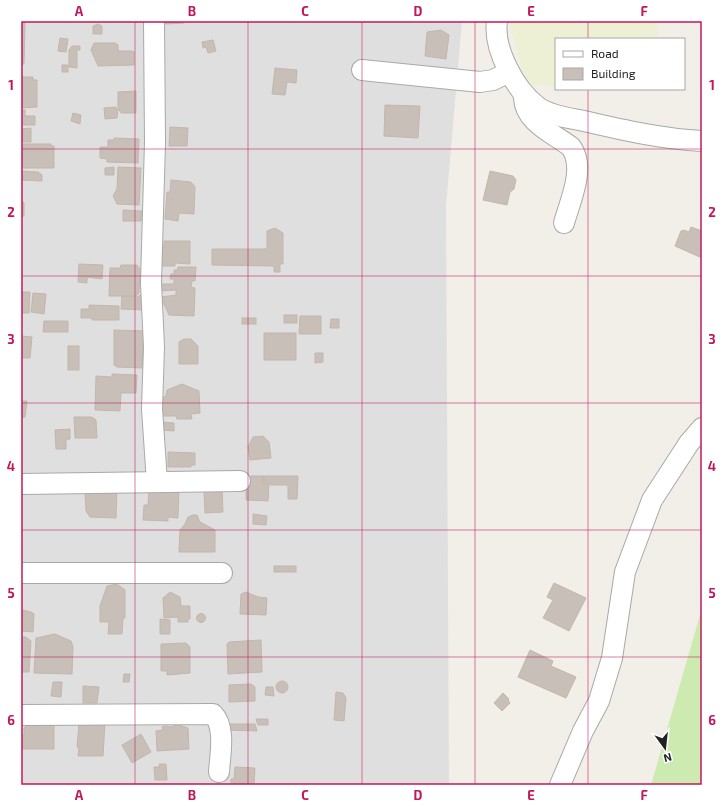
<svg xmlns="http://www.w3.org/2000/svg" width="723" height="806" viewBox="0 0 723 806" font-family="'Exo 2',sans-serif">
	<rect width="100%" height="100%" fill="#f2efe9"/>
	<polygon fill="#e0dfdf" points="21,21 462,21 446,206 449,785 21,785"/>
	<polygon fill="#eef0d5" points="508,21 657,21 659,39 556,39 556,86 527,85"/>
	<polygon fill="#cdebb0" points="702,608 702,785 651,785"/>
	<g fill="#c7bfb8" stroke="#c4b6ab">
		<polygon points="165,21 184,21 184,23 166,24"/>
		<polygon points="21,22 25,22 24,64 21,64"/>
		<polygon points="98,24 102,26 102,34 93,34 93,26"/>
		<polygon points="441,30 449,35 446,59 425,56 427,32"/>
		<polygon points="60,38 68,39 66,52 58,51"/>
		<polygon points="213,40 216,51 208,53 206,47 203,48 202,42"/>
		<polygon points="94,43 115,43 118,45 118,51 132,51 134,52 134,65 98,66 91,50"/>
		<polygon points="72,46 80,46 80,50 77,50 77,68 69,67 69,50"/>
		<rect x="62" y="65" width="6" height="7"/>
		<polygon points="275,68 297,70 296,83 287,82 285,95 272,94"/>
		<polygon points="21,77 33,77 33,80 37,80 37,107 21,108"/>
		<polygon points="136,91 136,113 121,113 118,108 118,92"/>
		<polygon points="385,105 420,106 418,138 384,136"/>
		<polygon points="116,107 116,109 118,109 117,118 105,119 104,108"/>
		<polygon points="21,110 25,110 25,116 35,116 35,125 21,125"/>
		<polygon points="73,113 81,115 80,124 71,121"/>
		<polygon points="170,127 188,128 187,146 169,146"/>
		<polygon points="31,128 31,142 21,142 21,129"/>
		<polygon points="114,138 139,139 138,163 107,162 107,159 100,158 100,147 108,147 108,140 114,140"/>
		<polygon points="21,144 51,144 51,146 54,146 54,168 21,168"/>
		<polygon points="114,167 114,175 105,175 105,168"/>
		<polygon points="118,167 141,168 139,205 117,204 113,196 117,189"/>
		<polygon points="21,171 38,172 42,175 42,181 22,180"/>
		<polygon points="490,171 513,176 516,180 514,189 510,192 507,205 483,200"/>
		<polygon points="171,180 191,182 195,187 194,214 179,213 178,221 165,219 167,192 170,192"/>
		<polygon points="21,199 24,203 24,216 21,216"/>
		<polygon points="123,210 142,211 141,221 123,221"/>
		<polygon points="691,227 702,231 702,258 675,246 681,231 684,230 689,232"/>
		<polygon points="275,228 283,233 283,264 280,264 280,272 274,272 274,266 212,265 212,249 267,249 267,231"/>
		<polygon points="164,241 190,241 190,264 175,263 175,266 160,266 160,247 164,247"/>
		<polygon points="79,264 103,265 102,279 87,277 87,283 78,282"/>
		<polygon points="121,265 137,265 140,269 139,293 136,296 109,296 110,268 120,268"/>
		<polygon points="178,267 196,267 195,281 192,281 191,287 195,288 194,316 169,315 164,304 161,304 161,297 176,295 176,290 160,291 159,284 174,284 174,279 170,279 171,274 174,274 174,270 177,270"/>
		<polygon points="21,292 30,292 29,313 21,313"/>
		<polygon points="33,293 46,294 44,314 31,312"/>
		<polygon points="142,294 145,310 121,309 122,296 137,297"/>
		<polygon points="89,305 119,306 119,320 92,320 92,318 81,318 81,309 89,309"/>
		<rect x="284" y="315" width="13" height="8"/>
		<polygon points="300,316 321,316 321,334 299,334"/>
		<rect x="242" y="318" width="14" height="6"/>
		<polygon points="331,319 339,319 339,328 330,328"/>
		<polygon points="44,321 68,321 68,332 43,332"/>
		<polygon points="114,330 147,331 146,346 143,345 142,368 117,367 114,365"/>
		<rect x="264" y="333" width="32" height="27"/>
		<polygon points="21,336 32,337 30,358 21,358"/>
		<polygon points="184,339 191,339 198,346 198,364 179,364 179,342"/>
		<rect x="68" y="346" width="11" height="24"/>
		<polygon points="315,353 323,353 323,362 315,363"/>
		<polygon points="112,374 137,375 136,393 121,393 120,411 95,410 96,376 112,377"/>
		<polygon points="182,384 199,391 200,413 191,414 192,419 177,419 176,416 160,416 159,399 166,396 167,390"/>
		<polygon points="21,401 27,401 25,417 21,418"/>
		<polygon points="74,417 92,417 96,420 97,438 75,438"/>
		<polygon points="163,422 174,423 174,431 162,430"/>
		<polygon points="70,429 70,439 66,440 66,449 56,449 55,430"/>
		<polygon points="263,436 269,442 271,458 250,460 248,447 253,437"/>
		<polygon points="168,452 195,453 195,465 191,465 191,467 168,467"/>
		<polygon points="251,476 264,476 263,483 269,483 268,501 246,500 246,482"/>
		<polygon points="264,476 298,476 297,499 288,499 288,485 270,485 270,482 264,482"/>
		<polygon points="222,487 223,512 205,513 204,492"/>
		<polygon points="87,488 117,489 116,518 90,517 86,511 85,494"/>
		<polygon points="149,489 179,491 178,518 168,517 168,521 143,520 144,505 148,505"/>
		<polygon points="253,514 267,516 266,525 253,524"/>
		<polygon points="193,515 197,515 200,522 215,530 215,552 179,552 180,530 185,524 188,517"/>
		<rect x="274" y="566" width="22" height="6"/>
		<polygon points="554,583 586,598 569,631 543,618 553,600 547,597"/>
		<polygon points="117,584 125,590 125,618 123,618 122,634 108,634 109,622 100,622 100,606 107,586"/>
		<polygon points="170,592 180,597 181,606 190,606 190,619 188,619 188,622 178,622 178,617 164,618 163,598"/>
		<polygon points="246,592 258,597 267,598 266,615 240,614 241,594"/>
		<polygon points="23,610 31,612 34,614 33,632 21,631 21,612"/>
		<circle cx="201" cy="618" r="4.5"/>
		<polygon points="160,619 170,620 170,634 160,634"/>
		<polygon points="55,634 71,641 73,647 72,674 34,673 36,638"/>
		<polygon points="21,637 26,637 31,641 29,672 21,672"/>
		<polygon points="261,640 262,672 228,674 227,644 229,642"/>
		<polygon points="186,643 190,647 190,673 167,675 167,671 161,671 161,644"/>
		<polygon points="530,650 553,661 551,666 576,677 566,698 518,677"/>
		<polygon points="124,674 130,674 129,682 123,682"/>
		<circle cx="282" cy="687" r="6"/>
		<polygon points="53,682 62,682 61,697 51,696"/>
		<polygon points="251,684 255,687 255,701 229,702 229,685"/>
		<polygon points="83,686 99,687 97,703 83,703"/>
		<polygon points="266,687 273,687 274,696 265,695"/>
		<polygon points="336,692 343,693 346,698 344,721 334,720"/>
		<polygon points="503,693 509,699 508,700 510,703 502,711 494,703"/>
		<polygon points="256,719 268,719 268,725 258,725"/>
		<polygon points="105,722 103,756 78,756 79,747 77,747 79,724"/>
		<polygon points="176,724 188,728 189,749 157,751 156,731 163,730 162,727 165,726 172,727"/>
		<polygon points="226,724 255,724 257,731 226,730"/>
		<polygon points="27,725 54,725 54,749 21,749 21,735 24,735 24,728"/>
		<polygon points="141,734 151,752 132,763 122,745"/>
		<polygon points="159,764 166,764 167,780 155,780 154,767 160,767"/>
		<polygon points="235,767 255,768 254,785 231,785 231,779 234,779"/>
	</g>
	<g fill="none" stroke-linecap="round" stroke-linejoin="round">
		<g stroke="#a9a9a9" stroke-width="22">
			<g id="minor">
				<polyline points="154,21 155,142 151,283 154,347 152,409 157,482"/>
				<path d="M497 21C493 49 515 90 538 107 550 116 570 118 584 121 623 130 662 139 702 141"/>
				<polyline points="362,70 480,82 493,80 509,72"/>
				<path d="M524 98C525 123 555 134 571 147 586 168 570 201 564 223"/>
				<polyline points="21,484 240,481"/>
				<polyline points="21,573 222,573"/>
				<path d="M21 715 213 714C226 727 220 755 219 772"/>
				<polyline points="560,785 583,731 599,701 612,658 625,572 652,500 689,443 702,428"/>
			</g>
		</g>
		<use href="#minor" stroke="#fff" stroke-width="20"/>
	</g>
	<path fill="none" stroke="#c2185b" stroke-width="1" stroke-opacity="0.55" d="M135 21V785M248 21V785M362 21V785M475 21V785M588 21V39M588 89V785M21 149H702M21 276H702M21 403H702M21 530H702M21 657H702"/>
	<rect width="723" height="806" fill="none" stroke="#ffffff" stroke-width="44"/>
	<rect x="555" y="38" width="130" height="52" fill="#ffffff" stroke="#a7a7a7"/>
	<rect x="563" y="51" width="20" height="6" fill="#ffffff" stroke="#a7a7a7"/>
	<text x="591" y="58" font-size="12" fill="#222222">Road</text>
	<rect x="563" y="68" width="20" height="12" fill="#c7bfb8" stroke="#a7a7a7"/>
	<text x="591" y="78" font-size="12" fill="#222222">Building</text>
	<g transform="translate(665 748) rotate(165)" stroke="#ffffff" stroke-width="3" paint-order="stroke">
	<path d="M0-3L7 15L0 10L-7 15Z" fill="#222222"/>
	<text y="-6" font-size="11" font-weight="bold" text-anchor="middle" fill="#222222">N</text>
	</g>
	<rect x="22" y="22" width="679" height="762" fill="none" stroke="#c2185b" stroke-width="1.5"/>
	<g font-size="13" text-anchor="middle" font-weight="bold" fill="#c2185b">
		<text x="79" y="16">A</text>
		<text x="192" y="16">B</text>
		<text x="305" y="16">C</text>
		<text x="418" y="16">D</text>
		<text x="531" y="16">E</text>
		<text x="644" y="16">F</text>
		<text x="11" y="90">1</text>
		<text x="712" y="90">1</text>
		<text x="11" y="217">2</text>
		<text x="712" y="217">2</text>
		<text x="11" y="344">3</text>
		<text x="712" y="344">3</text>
		<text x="11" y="471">4</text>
		<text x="712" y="471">4</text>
		<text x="11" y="598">5</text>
		<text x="712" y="598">5</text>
		<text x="11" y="725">6</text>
		<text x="712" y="725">6</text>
		<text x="79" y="800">A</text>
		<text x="192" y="800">B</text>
		<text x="305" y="800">C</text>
		<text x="418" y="800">D</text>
		<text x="531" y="800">E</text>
		<text x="644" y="800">F</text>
	</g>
</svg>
